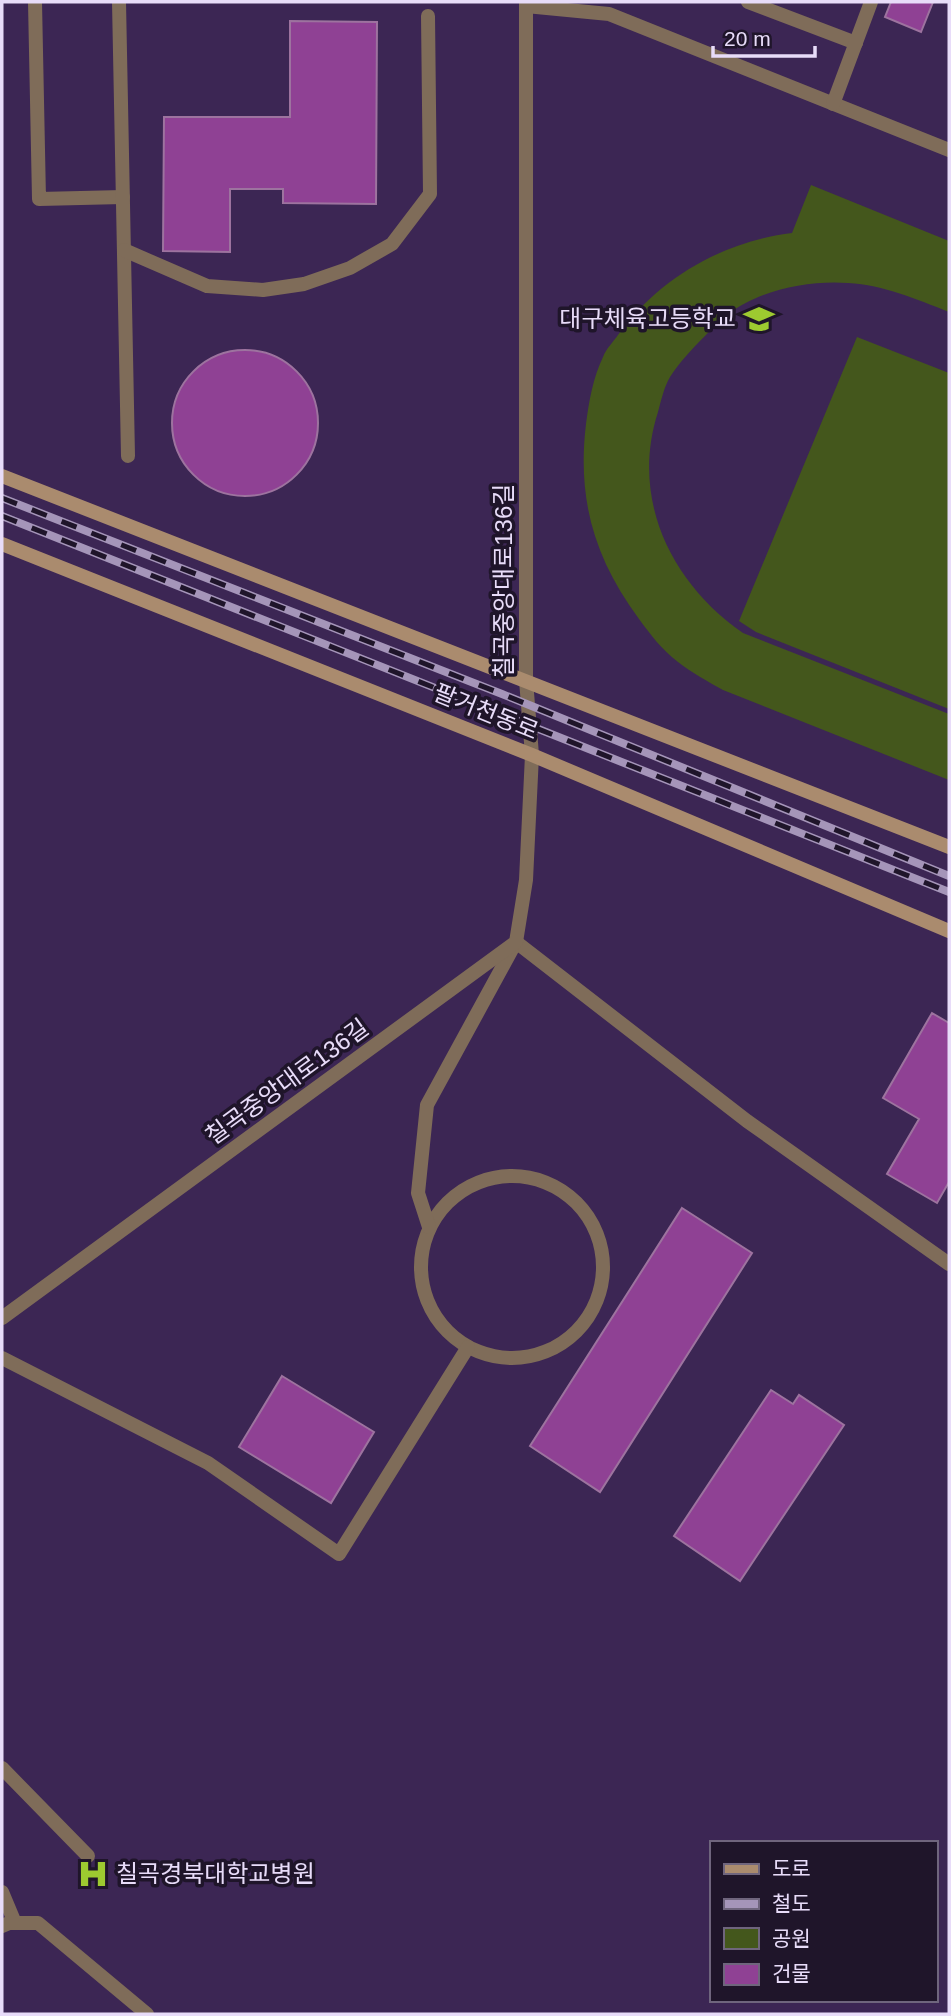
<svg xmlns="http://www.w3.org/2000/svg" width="951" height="2016" viewBox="0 0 951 2016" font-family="Arial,'Noto Sans KR',sans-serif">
	<rect width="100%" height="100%" fill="#3c2654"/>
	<g fill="#44571c">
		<path d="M811 185 949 241V312C916 299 884 285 848 283 809 280 758 290 727 315 719 321 711 330 704 337 692 349 679 363 670 377 664 387 661 401 658 412 630 499 671 583 743 633L949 714V780L723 690C707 681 692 673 678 662 662 650 650 634 639 619 594 558 577 499 586 424 589 401 593 378 603 357 606 349 613 342 618 335 658 279 723 241 792 233Z"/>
		<polygon points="857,337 949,373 949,709 756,632 739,621"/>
	</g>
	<g fill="#8f4194" stroke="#9d739f" stroke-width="2">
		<polygon points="891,2 933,2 921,32 885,17"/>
		<polygon points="290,21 377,22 376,204 283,203 283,189 230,189 230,252 163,251 164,117 290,117"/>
		<circle cx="245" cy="423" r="73"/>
		<polygon points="932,1013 949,1023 949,1182 937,1203 887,1174 919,1119 883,1098"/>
		<polygon points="682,1208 752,1253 600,1492 530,1446"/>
		<polygon points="282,1376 374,1432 331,1503 239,1447"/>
		<polygon points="771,1390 793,1404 799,1395 844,1425 740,1581 674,1536"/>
	</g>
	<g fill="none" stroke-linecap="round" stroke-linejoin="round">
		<g stroke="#7f6c59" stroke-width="14">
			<polyline points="35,2 39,199 123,197"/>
			<polyline points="119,2 128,456"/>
			<polyline points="748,2 856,43"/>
			<polyline points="526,6 609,14 949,150"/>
			<polyline points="833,104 871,2"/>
			<polyline points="124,250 207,286 263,290 304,284 350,268 392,244 430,194 428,16"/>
			<circle cx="512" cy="1267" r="91"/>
			<polyline points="429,1227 418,1193 427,1105 516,942 747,1121 949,1264"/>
			<polyline points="2,1358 208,1463 339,1554 468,1347"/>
			<polyline points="2,1768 88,1856"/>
			<polyline points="2,1892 15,1923"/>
			<polyline points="2,1926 9,1923 38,1923 147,2014"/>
		</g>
		<polyline stroke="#7f6c59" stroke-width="14" points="2,1318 516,942 526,880 532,755 526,680 526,2"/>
		<g stroke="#aa8b6e" stroke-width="14">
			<polyline points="2,476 949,847"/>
			<polyline points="2,544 532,755 949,931"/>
		</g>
		<g stroke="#a595b9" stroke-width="8">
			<g id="rail">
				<polyline points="2,498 502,694 949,876"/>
				<polyline points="2,516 949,892"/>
			</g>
		</g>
		<use href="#rail" stroke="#1f152a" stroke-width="5" stroke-dasharray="16" stroke-linecap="butt"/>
	</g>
	<defs>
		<g id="school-bare" transform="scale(2.415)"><path d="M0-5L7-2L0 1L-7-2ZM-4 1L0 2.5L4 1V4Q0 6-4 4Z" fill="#9dca30" stroke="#1f152a" stroke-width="2.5" paint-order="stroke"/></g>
		<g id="hospital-bare" transform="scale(2.415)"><path d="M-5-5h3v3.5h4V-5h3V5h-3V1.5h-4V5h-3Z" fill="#9dca30" stroke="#1f152a" stroke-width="2.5" paint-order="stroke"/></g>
	</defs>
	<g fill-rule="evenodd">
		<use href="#school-bare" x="759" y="319"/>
		<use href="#hospital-bare" x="93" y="1874"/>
	</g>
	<g text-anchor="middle" stroke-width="7" stroke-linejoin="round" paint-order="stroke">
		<g font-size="24" fill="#e8dcf9" stroke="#1f152a" text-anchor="end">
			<text x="736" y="327">대구체육고등학교</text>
			<text x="116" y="1882" text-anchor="start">칠곡경북대학교병원</text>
		</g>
		<g font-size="24" fill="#e8dcf9" stroke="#1f152a">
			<text transform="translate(504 581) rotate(-90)" y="8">칠곡중앙대로136길</text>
			<text transform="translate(486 712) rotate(22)" y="8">팔거천동로</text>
			<text transform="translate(287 1082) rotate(-36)" y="8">칠곡중앙대로136길</text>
		</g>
	</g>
	<rect width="951" height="2016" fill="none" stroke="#e8dcf9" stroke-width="7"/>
	<rect x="710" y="1841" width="228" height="161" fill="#1f152a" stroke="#6f657d" stroke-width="2"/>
	<rect x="724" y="1864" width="35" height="10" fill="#aa8b6e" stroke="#6f657d" stroke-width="2"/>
	<text x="772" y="1876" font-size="21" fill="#e8dcf9">도로</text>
	<rect x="724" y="1899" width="35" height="10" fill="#a595b9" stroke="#6f657d" stroke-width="2"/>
	<text x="772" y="1911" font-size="21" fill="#e8dcf9">철도</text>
	<rect x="724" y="1928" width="35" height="21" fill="#44571c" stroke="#6f657d" stroke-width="2"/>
	<text x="772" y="1946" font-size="21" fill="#e8dcf9">공원</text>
	<rect x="724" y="1964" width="35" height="21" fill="#8f4194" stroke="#6f657d" stroke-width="2"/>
	<text x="772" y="1981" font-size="21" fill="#e8dcf9">건물</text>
	<path d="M713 46v10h102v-10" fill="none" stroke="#e8dcf9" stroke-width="3.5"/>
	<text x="724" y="46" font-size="21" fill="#e8dcf9" stroke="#1f152a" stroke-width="5" paint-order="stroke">20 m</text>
</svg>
